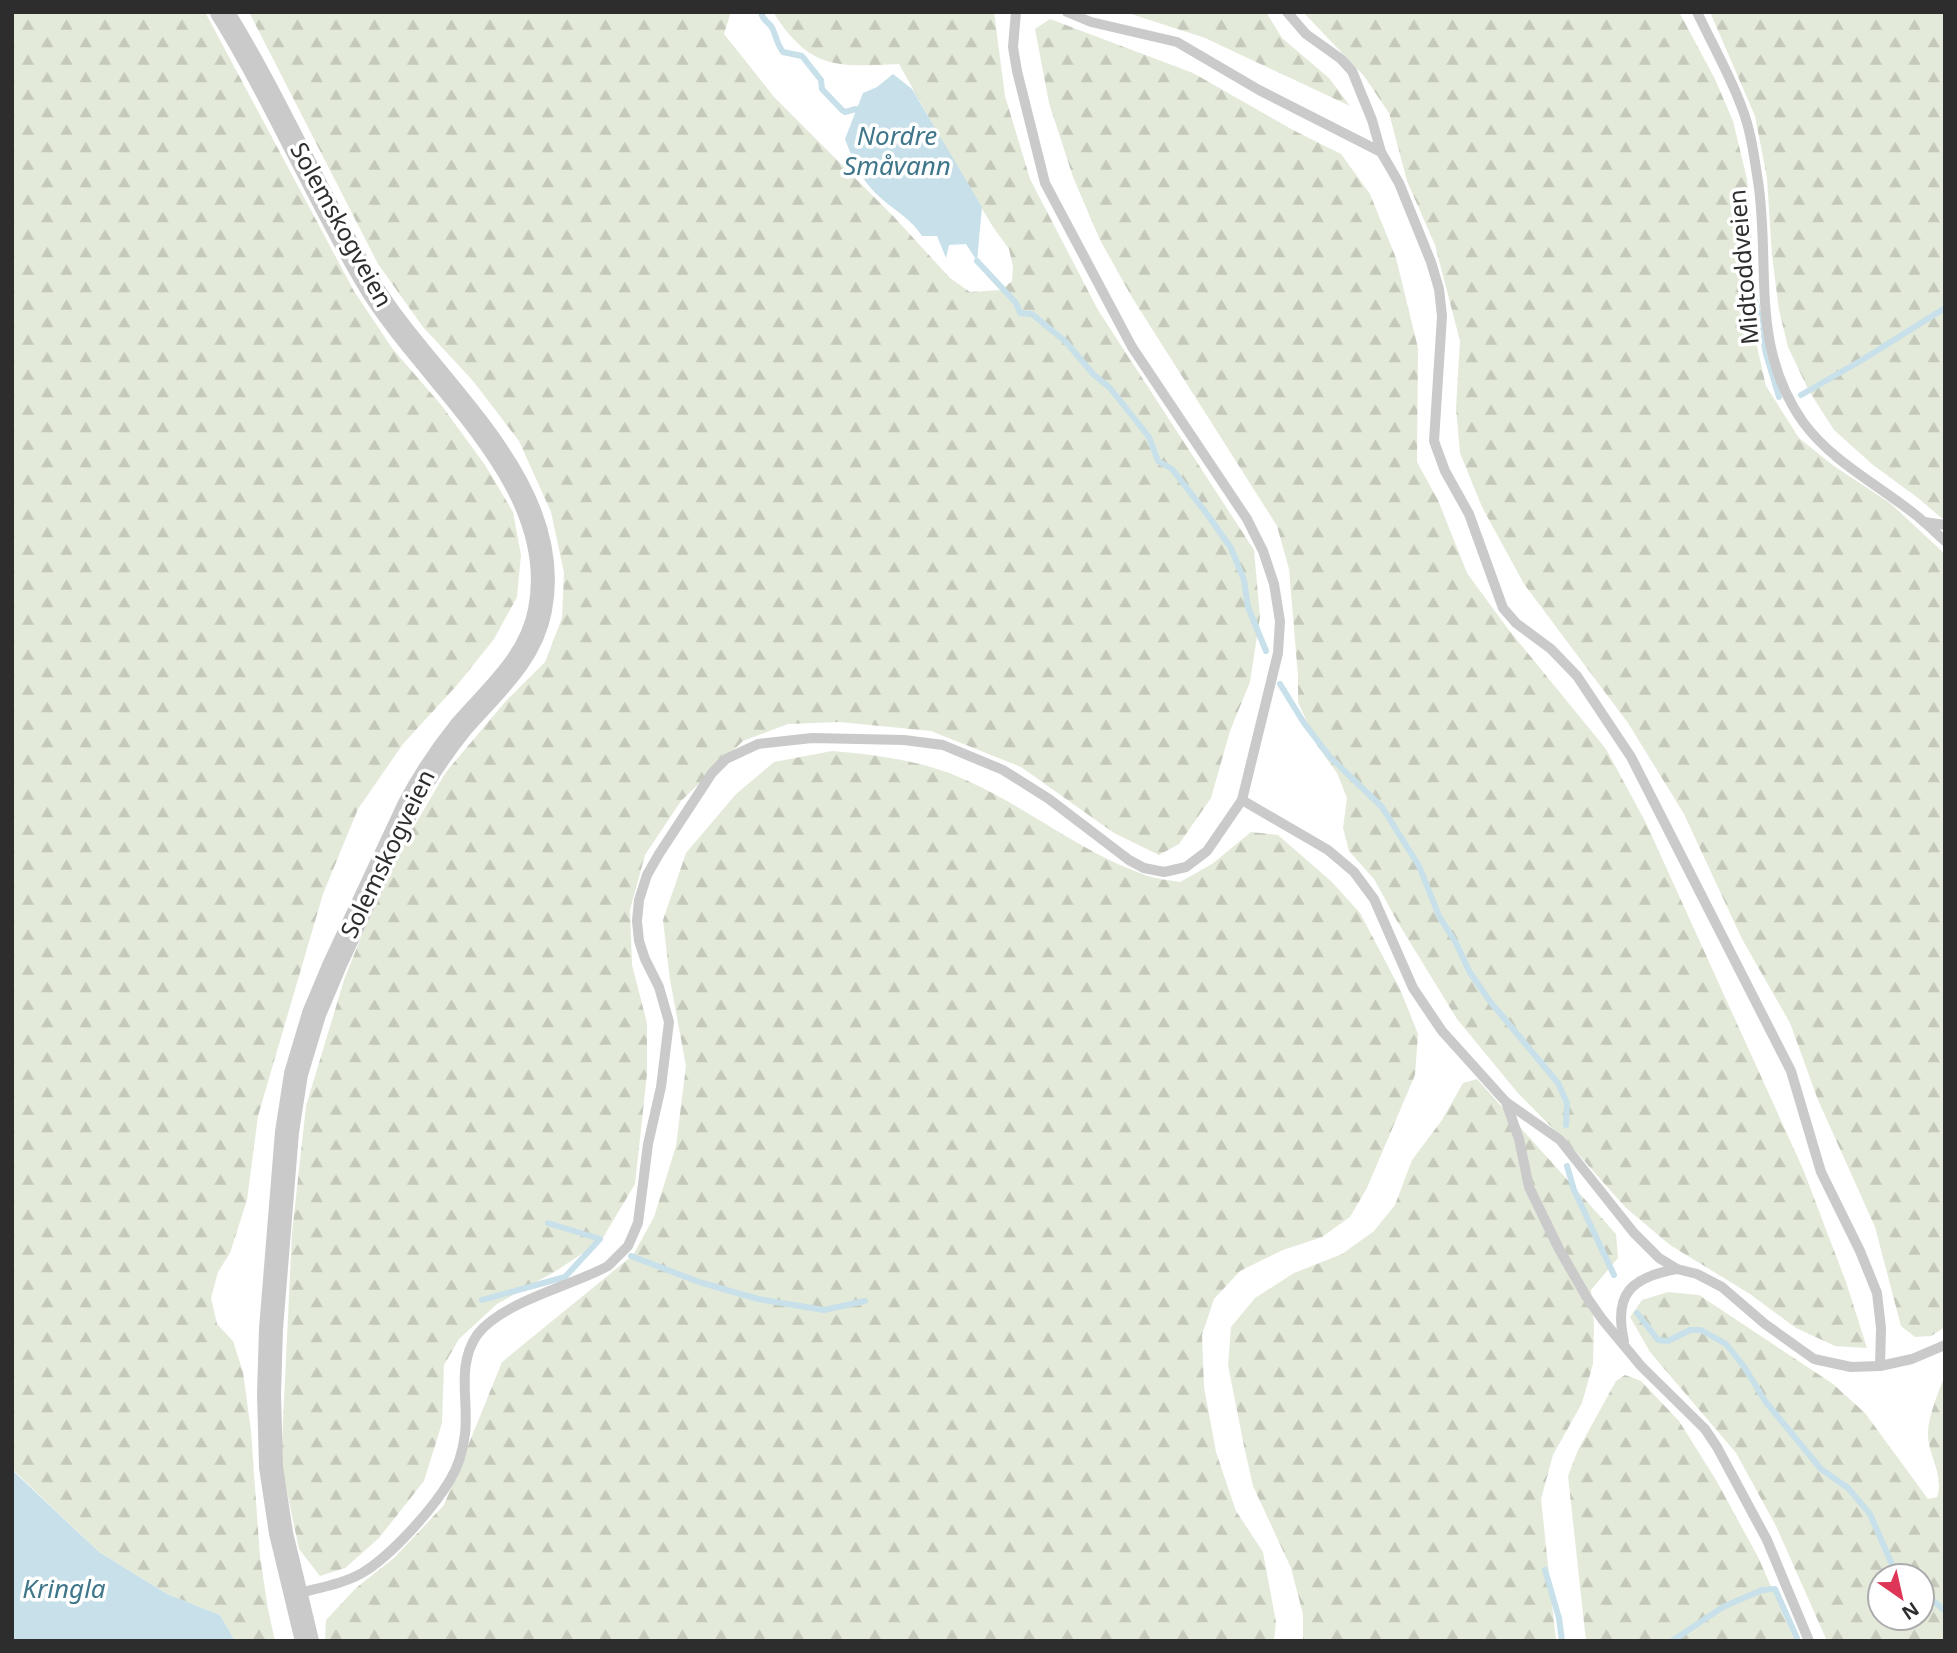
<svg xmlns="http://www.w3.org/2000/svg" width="1957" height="1653" viewBox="0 0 1957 1653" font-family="'Noto Sans',sans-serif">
	<defs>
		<pattern id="forest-firs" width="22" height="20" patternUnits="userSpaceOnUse" patternTransform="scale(1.75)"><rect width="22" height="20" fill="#e4eada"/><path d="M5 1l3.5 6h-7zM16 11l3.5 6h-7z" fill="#c4c9bb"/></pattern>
	</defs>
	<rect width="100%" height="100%" fill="#fff"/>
	<g fill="url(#forest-firs)" fill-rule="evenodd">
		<polygon points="12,12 205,12 354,291 392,348 442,406 485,465 513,512 521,555 517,597 494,639 458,684 403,744 358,809 323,894 258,1116 247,1200 230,1253 218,1272 211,1298 217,1324 233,1341 243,1372 251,1431 260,1557 268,1609 275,1641 235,1641 220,1615 167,1594 99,1552 12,1469"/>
		<path d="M249 12H731L724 34 775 98 894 217 950 278 970 292 1001 290 1012 281 1013 267 1009 249 993 227 952 159 899 64C836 67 810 70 773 12H994L1005 96 1030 179 1098 310 1254 550 1260 617 1250 682 1230 731 1211 798 1179 844 1159 855 1114 833 1021 767 931 731 839 722 788 724 743 741 681 801 645 855 630 910 632 965 647 1023V1074L635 1184 601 1241 556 1271 497 1304 459 1339 444 1365 442 1423 424 1481 379 1538 345 1568 320 1576 299 1549 281 1463 292 1233 306 1106 344 980 387 872 446 772 505 702 545 662 562 618 564 573 551 512 519 441 473 381 423 327 378 264Z"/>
		<polygon points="1125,12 1266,12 1282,38 1329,78 1350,106 1205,38"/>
		<polygon points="1303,12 1679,12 1714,77 1733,121 1747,179 1752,227 1749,277 1756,342 1766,386 1799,438 1834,466 1890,503 1945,554 1945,1327 1931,1336 1915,1337 1901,1326 1875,1227 1818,1100 1790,1023 1742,939 1684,814 1628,723 1524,584 1482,507 1460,453 1456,408 1460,341 1435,245 1407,181 1389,113 1364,76"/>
		<polygon points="1710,12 1945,12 1945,521 1918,498 1873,465 1834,430 1809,391 1788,347 1779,310 1772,256 1767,178 1755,116"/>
		<polygon points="1050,19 1193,73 1293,130 1341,154 1370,194 1396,258 1418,348 1417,462 1438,500 1467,573 1508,629 1606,749 1646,823 1803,1169 1846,1282 1867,1348 1835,1346 1796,1328 1750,1294 1670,1245 1625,1207 1579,1155 1517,1092 1457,1019 1397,921 1374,879 1349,851 1343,828 1347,798 1337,773 1318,747 1298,702 1298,676 1289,569 1277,526 1133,299 1100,240 1073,177 1049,103 1035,29"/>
		<path d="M832 751C878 755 926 761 968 781 1028 808 1081 852 1143 874 1155 879 1168 880 1180 882L1212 864 1251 832 1278 835 1332 882 1360 913 1400 989 1418 1034 1415 1075 1367 1188 1350 1217 1322 1237 1283 1250 1240 1271 1214 1299 1202 1335 1204 1387 1216 1452 1236 1511 1263 1552 1276 1622 1274 1641H325L326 1620 356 1588 394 1558 444 1505 502 1362 633 1255 654 1217 676 1146 686 1066 670 980 663 920 686 853 736 794 774 762Z"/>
		<polygon points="1477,1079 1616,1234 1618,1258 1591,1290 1594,1325 1593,1364 1582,1403 1553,1455 1541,1499 1556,1641 1303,1641 1303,1614 1291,1568 1253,1486 1244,1446 1228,1365 1231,1327 1255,1298 1294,1273 1342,1254 1374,1231 1395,1205 1412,1160 1442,1120 1463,1083"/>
		<path d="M1668 1292 1699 1295 1833 1384 1865 1413 1928 1499 1937 1497C1945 1475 1927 1455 1928 1432 1929 1413 1939 1392 1945 1374V1641H1827L1776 1526 1736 1453 1650 1352 1630 1317 1642 1300ZM1880 1576H1922V1618H1880Z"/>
		<polygon points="1625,1375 1641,1381 1679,1421 1716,1480 1758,1557 1795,1641 1586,1641 1568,1476 1578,1450 1616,1381"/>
	</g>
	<g fill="#c7e0e9">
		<path d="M893 74 912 89 982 207 977 261 966 244 949 245 946 258 937 236H922C911 219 897 212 882 199 862 182 854 163 845 139L863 93 877 87Z"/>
		<polygon points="12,1470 99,1552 167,1594 220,1615 235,1641 12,1641"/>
	</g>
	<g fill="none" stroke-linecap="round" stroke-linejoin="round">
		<g stroke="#c7e0e9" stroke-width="6">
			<path d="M761 12C763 21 766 20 771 26 775 31 776 43 783 52L802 56 821 80 822 89 842 110 845 112 856 109"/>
			<polyline points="977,261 1016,303 1020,313 1032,314 1066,342 1093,374 1110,388 1149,437 1158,461 1172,469 1207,514 1231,548 1244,580 1248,607 1266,651"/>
			<polyline points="1756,302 1766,354 1779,397"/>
			<polyline points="1801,395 1862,360 1945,308"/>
			<polyline points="1280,684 1304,723 1330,757 1382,807 1419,866 1439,916 1456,943 1469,971 1489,1000 1558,1083 1567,1103 1566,1125"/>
			<polyline points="1567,1166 1574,1190 1614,1275"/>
			<polyline points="631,1256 699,1282 758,1299 824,1310 865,1301"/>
			<polyline points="482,1300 565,1277 600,1239 548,1223"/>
			<polyline points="1637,1313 1658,1340 1668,1341 1690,1330 1701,1330 1726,1344 1745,1368 1765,1401 1821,1469 1848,1488 1870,1514 1897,1576"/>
			<polyline points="1545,1570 1559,1618 1562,1641"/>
			<polyline points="1922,1591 1945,1611"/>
			<polyline points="1672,1641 1723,1607 1762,1590 1775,1589 1797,1638"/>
		</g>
		<g stroke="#cacaca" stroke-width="10">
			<polyline points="1067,12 1091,22 1177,42 1259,90 1381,152"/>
			<polyline points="1287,12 1306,34 1341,59 1352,71 1372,120 1381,152 1399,183 1431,262 1439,289 1442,316 1434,441 1445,471 1469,514 1503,608 1516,623 1551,649 1577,676 1631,757 1791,1071 1821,1172 1860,1251 1877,1293 1881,1328 1880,1366"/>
			<path d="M1697 12C1712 44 1730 75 1742 108 1751 131 1754 156 1758 181 1771 266 1749 345 1803 422 1832 462 1879 485 1917 516 1927 524 1936 533 1945 541"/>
			<polyline points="1924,522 1945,525"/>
			<polyline points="1242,800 1328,850 1354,872 1374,899 1413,988 1442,1031 1506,1102 1560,1140 1634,1233 1659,1258 1677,1269 1697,1274 1722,1287 1765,1324 1814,1359 1851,1367 1880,1366 1912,1359 1945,1345"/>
			<polyline points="1506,1102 1519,1139 1529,1187 1559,1249 1586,1296 1602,1319 1641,1366 1705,1429 1717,1447 1767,1540 1809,1641"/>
			<path d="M1624 1341C1613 1293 1632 1277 1677 1269"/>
			<path d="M296 1594C317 1588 343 1584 362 1573 391 1556 433 1509 450 1480 458 1467 463 1450 465 1434 469 1400 456 1366 477 1335 501 1302 572 1286 608 1266L628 1246 638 1223 648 1144 661 1087 669 1022 659 987 645 959 639 941 637 921 639 900 647 875 659 854 712 773 726 759 758 744 812 738 904 740 943 745 1003 770 1049 799 1129 860 1144 868 1164 872 1186 867 1207 851 1242 800 1278 653 1280 621 1274 584 1263 551 1247 519 1132 347 1045 183 1017 71 1013 47 1016 12"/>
		</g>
		<path stroke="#cacaca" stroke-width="24" d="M222 12C276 99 316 194 368 282 426 381 565 481 540 610 531 659 492 691 461 727 441 752 424 777 409 806L335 964 314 1014 296 1074 287 1132 271 1329 269 1394 271 1467 281 1533 307 1641"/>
	</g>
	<g text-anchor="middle" stroke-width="7" stroke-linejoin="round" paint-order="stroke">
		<g font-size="24" fill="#2d2d2d" stroke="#fff">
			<text transform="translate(341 225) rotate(61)" y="8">Solemskogveien</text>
			<text transform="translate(1744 267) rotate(-95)" y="8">Midtoddveien</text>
			<text transform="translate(388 854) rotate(-64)" y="8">Solemskogveien</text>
		</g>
		<g font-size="26" font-style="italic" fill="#3f768a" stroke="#fff">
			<text x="897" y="145">Nordre<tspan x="897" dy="30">Småvann</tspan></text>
			<text x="64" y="1598">Kringla</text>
		</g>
	</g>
	<rect width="1957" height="1653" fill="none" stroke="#2d2d2d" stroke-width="28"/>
	<g transform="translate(1901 1597) rotate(146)"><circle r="33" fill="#ffffff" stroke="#ababab" stroke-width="2"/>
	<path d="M0-5L12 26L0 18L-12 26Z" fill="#dd3656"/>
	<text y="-10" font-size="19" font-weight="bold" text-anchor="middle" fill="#2d2d2d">N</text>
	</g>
</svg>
